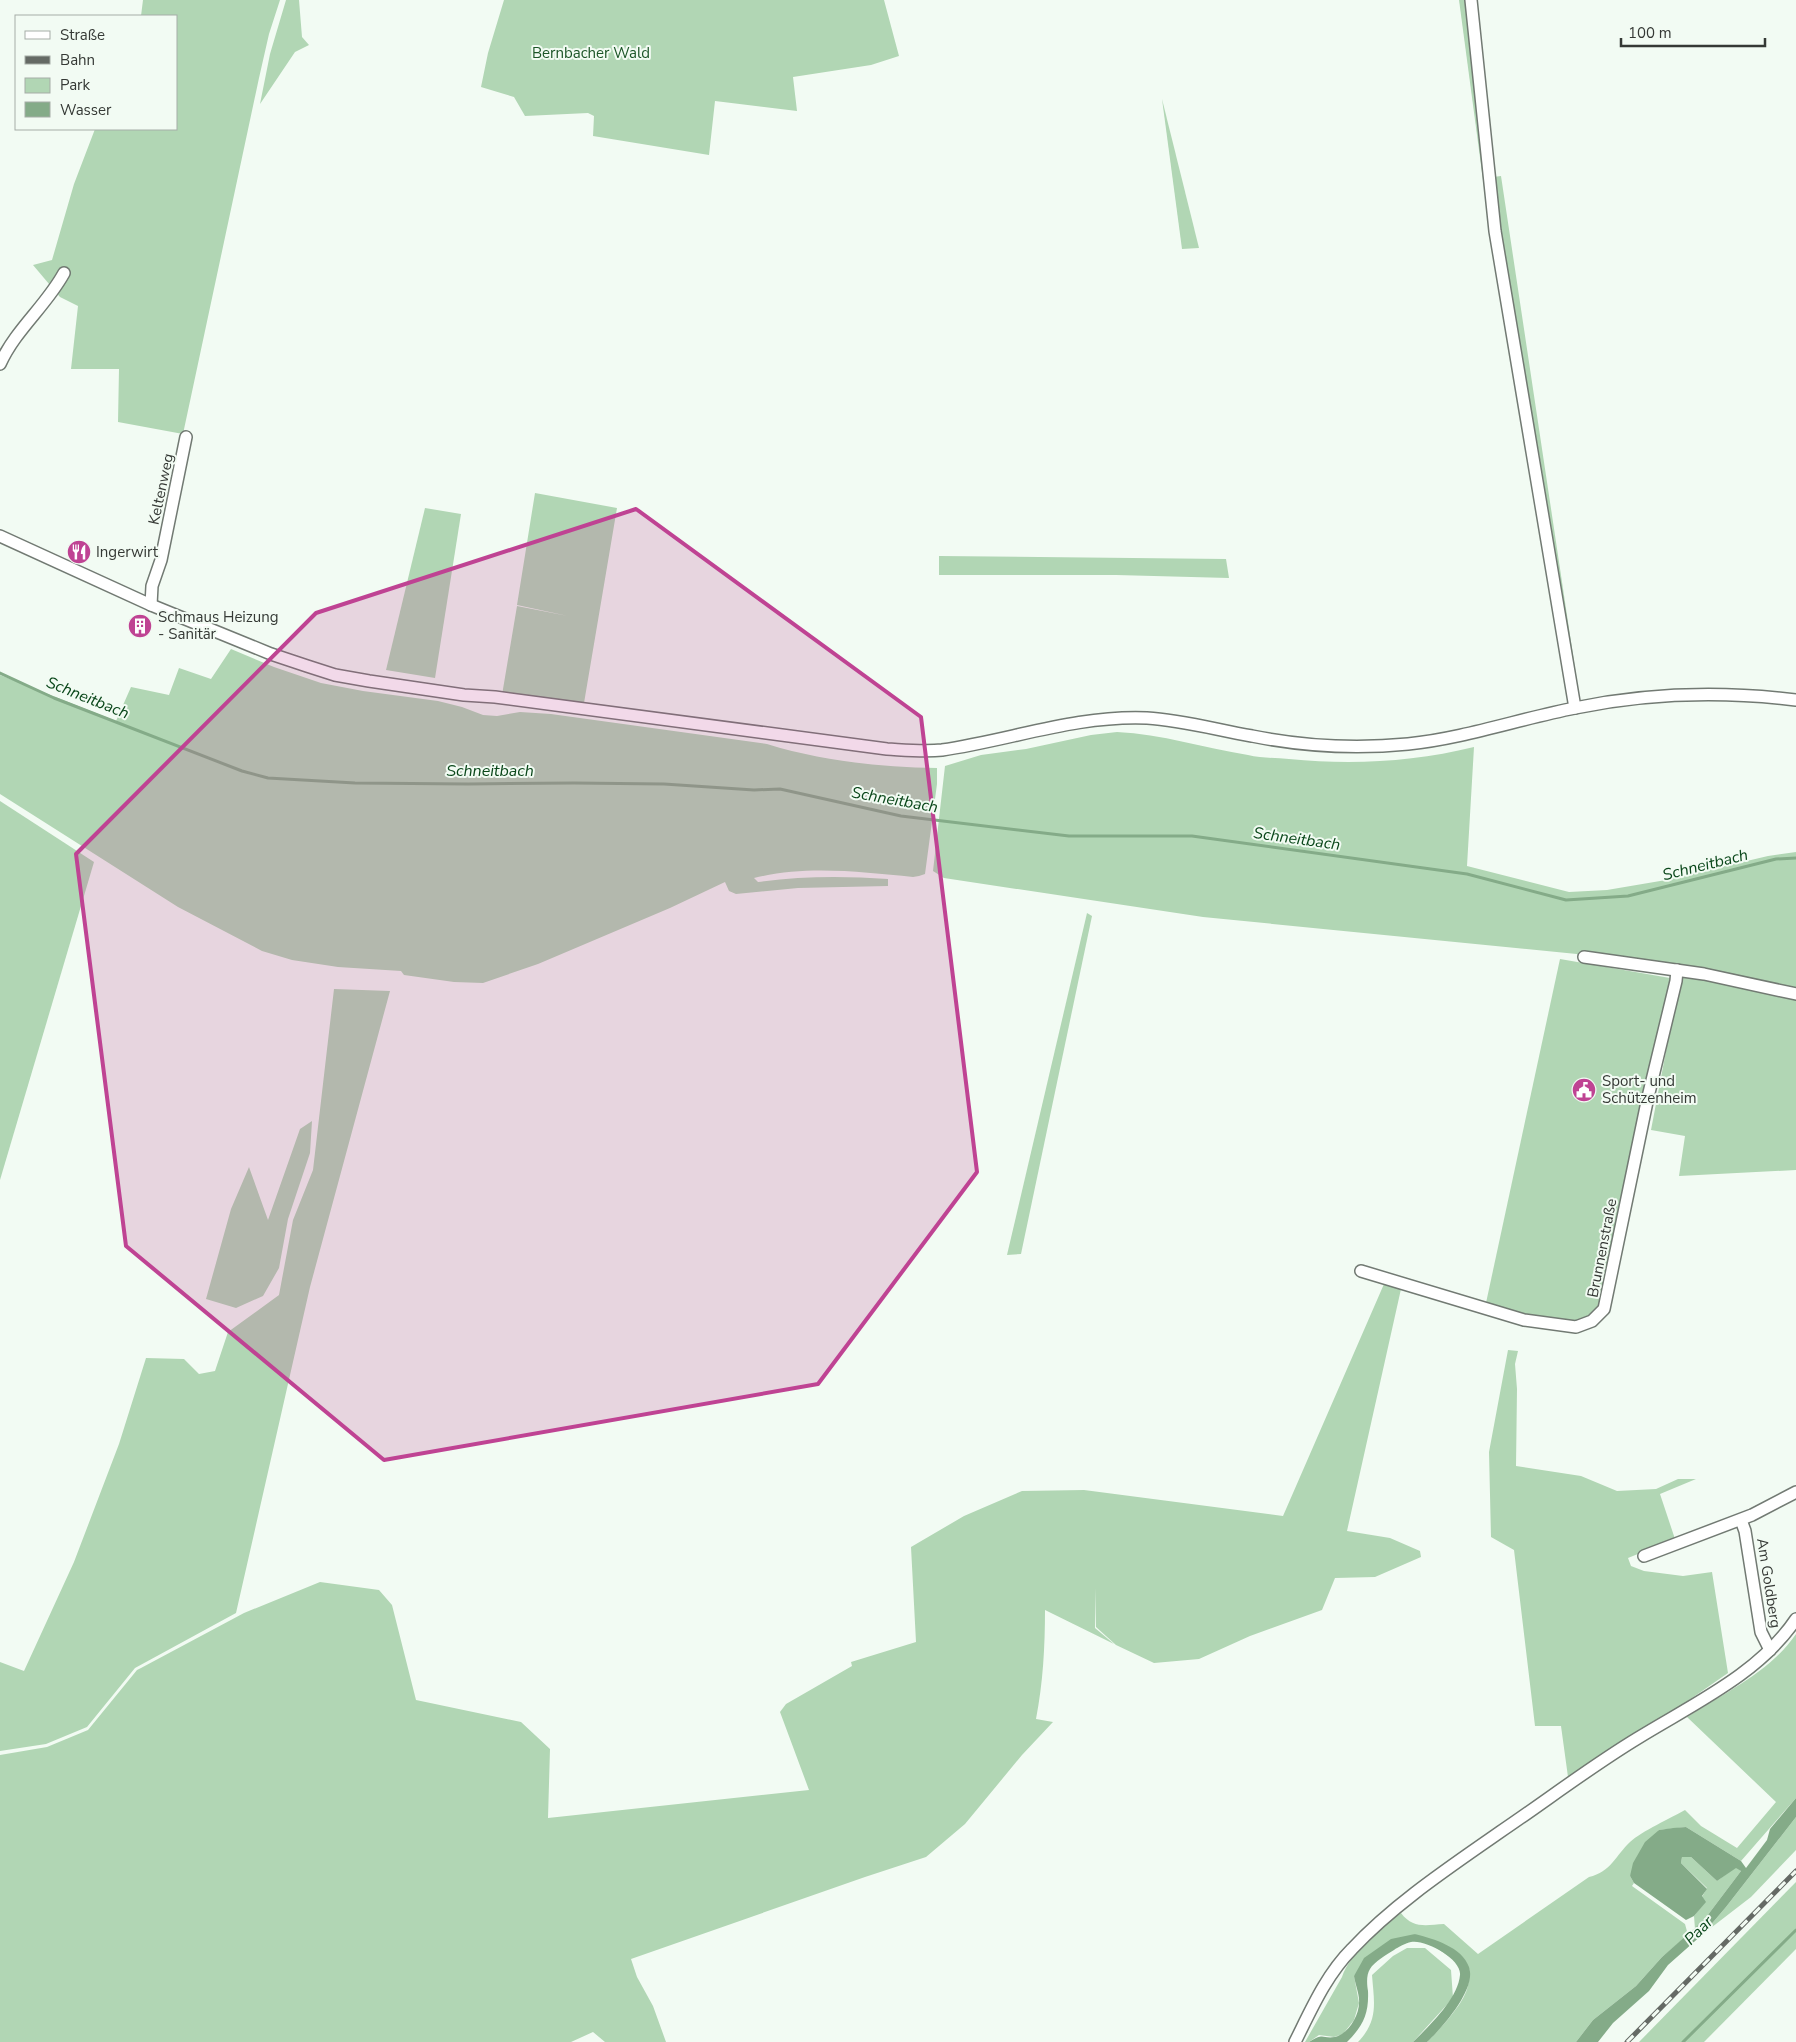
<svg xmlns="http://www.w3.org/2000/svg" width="1796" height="2042" viewBox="0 0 1796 2042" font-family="'Nunito Sans',sans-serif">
	<rect width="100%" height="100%" fill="#f2fbf3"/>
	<g fill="#b1d6b4">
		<polygon points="143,0 280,0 269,34 259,78 183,434 118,422 119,369 71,369 78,306 60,297 33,265 52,260 74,184 95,129 176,129 176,16 141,16"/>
		<polygon points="286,0 299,0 302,37 309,45 295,52 260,104 270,54"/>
		<polygon points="504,0 884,0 899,56 871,65 793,77 797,111 715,101 709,155 593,136 594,116 588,113 525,116 514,97 481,87 488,53"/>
		<polygon points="1459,0 1467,0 1489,225"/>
		<polygon points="1162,99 1199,248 1182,249"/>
		<polygon points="1501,176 1579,695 1539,453 1504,265 1493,177"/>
		<polygon points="535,493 617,508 584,703 502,695 517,606 568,616 517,605"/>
		<polygon points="425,508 461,514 435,678 386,670"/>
		<polygon points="939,556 1226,559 1229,578 1116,575 939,575"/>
		<path d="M231 649 274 667 321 683 363 691 438 701 462 707 483 715 497 716 520 712 551 714 767 744C822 761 879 767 937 768V784L925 874 919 876 913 877C862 872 805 865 754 878L758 882C801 876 844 876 888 879V886L798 888 736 894 729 891 725 882 670 908 538 964 483 983 454 982 404 975 401 971 338 967 292 960 262 951 178 907 0 794V675L116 721 131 687 169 695 179 668 211 679Z"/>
		<path d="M1117 732C1162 734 1204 748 1248 755 1261 758 1276 758 1289 759 1352 765 1413 762 1474 747L1467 866 1569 892 1607 890 1666 880 1768 856 1796 852V991L1677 964 1203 917 944 878 933 871 945 766 981 755 1026 749 1091 735Z"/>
		<polygon points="0,801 94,862 0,1180"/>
		<polygon points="1087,913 1092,916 1021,1254 1007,1255"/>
		<polygon points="1560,959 1670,978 1600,1305 1592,1316 1575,1323 1536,1317 1486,1303"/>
		<polygon points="1688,975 1796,998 1796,1170 1679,1176 1685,1136 1651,1130 1679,983 1682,978"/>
		<polygon points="334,989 390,991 310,1287 236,1613 135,1668 87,1727 46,1744 0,1751 0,1662 24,1671 74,1562 119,1444 146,1358 184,1359 199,1374 215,1371 228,1332 279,1295 293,1220 313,1170"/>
		<polygon points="312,1121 310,1153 288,1219 279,1268 263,1296 236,1308 206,1299 231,1209 249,1167 268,1220 300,1129"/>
		<path d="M1384 1284 1401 1289 1347 1531 1390 1538 1420 1551 1421 1557 1375 1577 1335 1578 1322 1610 1250 1636 1199 1659 1154 1663 1116 1645 1096 1627V1588L1095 1628 1114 1644 1045 1610C1045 1647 1043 1683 1036 1719L1053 1722 1022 1755 965 1824 926 1857 865 1877 631 1959 637 1977 653 2006 666 2042H605L593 2032 571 2042H0V1755L47 1747 88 1730 137 1670 141 1668 244 1613 320 1582 379 1590 392 1605 416 1700 521 1722 550 1749 548 1818 809 1790 780 1712 786 1704 852 1666 851 1662 916 1642 911 1547 964 1516 1022 1491 1084 1490 1283 1516Z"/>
		<polygon points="1508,1350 1518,1351 1515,1364 1517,1389 1516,1466 1581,1476 1617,1491 1656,1489 1678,1479 1696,1479 1660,1494 1675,1539 1628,1558 1631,1566 1644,1571 1683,1576 1712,1572 1728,1673 1666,1716 1568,1777 1561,1726 1535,1726 1514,1550 1491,1537 1489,1452"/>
		<path d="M1796 1634V1798L1741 1861 1686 1827 1659 1830 1630 1876 1634 1883 1632 1886 1685 1924 1688 1935 1662 1957 1636 1986 1593 2020 1576 2042H1427C1439 2030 1462 2006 1467 1989 1469 1983 1469 1976 1470 1970L1415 1934 1354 1976 1359 2003 1354 2020 1343 2034 1334 2037 1319 2035 1309 2042H1305L1342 1977C1350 1953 1380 1927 1401 1913 1413 1929 1426 1925 1444 1924L1478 1954 1589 1877C1611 1872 1616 1855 1630 1842 1642 1831 1671 1818 1685 1810L1701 1826 1737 1848 1776 1802 1687 1717C1724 1693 1771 1671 1796 1634Z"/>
		<polygon points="1796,1817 1796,1850 1751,1897 1703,1934 1726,1907"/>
		<polygon points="1682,1857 1691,1857 1717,1881 1736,1867 1741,1871 1704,1920 1695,1929 1694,1916 1705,1902 1702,1897 1707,1888 1681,1863"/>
		<polygon points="1796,1882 1796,1949 1704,2042 1639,2042"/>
		<path d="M1407 1948H1425L1451 1970 1453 1998 1413 2042H1358C1379 2020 1374 2002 1372 1975L1393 1956Z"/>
	</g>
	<g fill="#84ab88">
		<polygon points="1796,1798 1796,1817 1726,1907 1703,1934 1668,1965 1649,1991 1613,2023 1598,2042 1576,2042 1593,2020 1636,1986 1662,1957 1704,1920 1741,1871 1736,1868 1717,1881 1691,1857 1682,1857 1681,1863 1707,1889 1702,1896 1706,1902 1694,1916 1686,1920 1634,1883 1630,1876 1633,1863 1645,1842 1659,1830 1673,1828 1686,1827 1741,1861 1746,1868 1767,1840 1770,1829"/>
		<path d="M1415 1934C1434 1939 1462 1947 1469 1967 1477 1989 1442 2028 1427 2042H1413C1429 2026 1458 1999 1460 1975 1462 1959 1425 1939 1411 1942 1406 1943 1398 1947 1394 1950 1387 1954 1374 1962 1370 1969 1366 1975 1367 1985 1368 1991 1369 2014 1363 2026 1347 2042H1309C1325 2032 1321 2039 1335 2037 1348 2034 1359 2016 1359 2003 1360 1995 1355 1984 1354 1976L1364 1958 1391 1939Z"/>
	</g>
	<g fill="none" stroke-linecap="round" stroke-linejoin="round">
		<g stroke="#84ab88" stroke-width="3">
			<polyline points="0,673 54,698 242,771 268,778 355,783 468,784 574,783 664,784 754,790 780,789 901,816 1069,836 1192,836 1467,874 1566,900 1628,896 1776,859 1796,858"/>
			<polyline points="1683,2042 1796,1930"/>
		</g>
		<g stroke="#727a73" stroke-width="14">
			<g id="street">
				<polyline points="1471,0 1495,231 1575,708"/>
				<path d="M0 364C16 329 46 306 64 273"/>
				<path d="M0 536 151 605 271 654 307 666 335 675 369 681 464 695 495 697 887 749C905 750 924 752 942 750 1011 740 1076 715 1147 718 1182 720 1217 730 1252 736 1302 746 1357 749 1408 744 1465 738 1519 719 1575 708 1648 693 1722 691 1796 700"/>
				<polyline points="151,605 152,586 161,560 186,437"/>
				<polyline points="1584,957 1704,974 1796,994"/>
				<polyline points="1361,1271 1524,1320 1576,1327 1592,1321 1604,1309 1648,1097 1676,981 1677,970"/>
				<polyline points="1741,1520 1745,1531 1761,1632 1770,1650"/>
				<polyline points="1644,1556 1752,1515 1796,1492"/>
				<path d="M1295 2042C1311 2010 1326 1975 1352 1949 1394 1904 1450 1867 1500 1832 1546 1801 1590 1767 1638 1738 1693 1704 1759 1674 1796 1619"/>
			</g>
		</g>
		<use href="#street" stroke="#fff" stroke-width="11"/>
		<g stroke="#656a65" stroke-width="5">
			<polyline id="rail" points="1627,2042 1796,1871"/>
		</g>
		<use href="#rail" stroke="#f2fbf3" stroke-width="3" stroke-dasharray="9" stroke-linecap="butt"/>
	</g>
	<path fill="#bf4393" fill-opacity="0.2" stroke="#bf4393" stroke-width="4" stroke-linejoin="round" d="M636 509 921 717 977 1172 818 1384 384 1460 126 1246 76 854 316 613Z"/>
	<defs>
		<g id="restaurant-disc" transform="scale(1.25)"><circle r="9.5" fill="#bf4393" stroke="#f2fbf3"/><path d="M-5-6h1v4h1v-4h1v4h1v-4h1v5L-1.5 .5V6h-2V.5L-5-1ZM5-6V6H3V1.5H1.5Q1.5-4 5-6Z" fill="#fff"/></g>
		<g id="building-disc" transform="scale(1.25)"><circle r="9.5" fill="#bf4393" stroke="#f2fbf3"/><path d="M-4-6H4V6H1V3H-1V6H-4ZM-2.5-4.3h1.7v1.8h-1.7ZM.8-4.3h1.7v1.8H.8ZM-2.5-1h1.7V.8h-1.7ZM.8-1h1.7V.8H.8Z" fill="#fff"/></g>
		<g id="civic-disc" transform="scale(1.25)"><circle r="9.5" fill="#bf4393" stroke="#f2fbf3"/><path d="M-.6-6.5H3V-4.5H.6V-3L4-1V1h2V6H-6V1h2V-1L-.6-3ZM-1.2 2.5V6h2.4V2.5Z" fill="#fff"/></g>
	</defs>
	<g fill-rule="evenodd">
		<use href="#restaurant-disc" x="79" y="552"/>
		<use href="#building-disc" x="140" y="626"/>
		<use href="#civic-disc" x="1584" y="1090"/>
	</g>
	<g text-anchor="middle" stroke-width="4" stroke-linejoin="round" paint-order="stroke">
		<g font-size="15" fill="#1b5527" stroke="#f2fbf3">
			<text x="591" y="58">Bernbacher Wald</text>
		</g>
		<g font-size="15" fill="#353935" stroke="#f2fbf3">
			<text transform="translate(161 489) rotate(-78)" y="5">Keltenweg</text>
			<text transform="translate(1602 1248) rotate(-79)" y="5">Brunnenstraße</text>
			<text transform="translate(1769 1583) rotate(81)" y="5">Am Goldberg</text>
		</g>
		<g font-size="15" fill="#353935" stroke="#f2fbf3" text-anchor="start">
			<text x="96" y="557">Ingerwirt</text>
			<text x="158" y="622">Schmaus Heizung<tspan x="158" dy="17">- Sanitär</tspan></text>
			<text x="1602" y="1086">Sport- und<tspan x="1602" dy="17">Schützenheim</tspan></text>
		</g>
		<g font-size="16" font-style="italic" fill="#0a471a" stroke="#f2fbf3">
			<text transform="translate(88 697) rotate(22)" y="6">Schneitbach</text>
			<text x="490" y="776">Schneitbach</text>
			<text transform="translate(895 799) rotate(10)" y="6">Schneitbach</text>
			<text transform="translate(1297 838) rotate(8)" y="6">Schneitbach</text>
			<text transform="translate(1705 864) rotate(-14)" y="6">Schneitbach</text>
			<text transform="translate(1698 1930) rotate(-45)" y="6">Paar</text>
		</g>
	</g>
	<rect x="15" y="15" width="162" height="115" fill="#f2fbf3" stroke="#a6ada7"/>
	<rect x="25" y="31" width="25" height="8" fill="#ffffff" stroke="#a6ada7"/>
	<text x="60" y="40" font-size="15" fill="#353935">Straße</text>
	<rect x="25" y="56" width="25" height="8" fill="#656a65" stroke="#a6ada7"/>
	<text x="60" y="65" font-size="15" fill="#353935">Bahn</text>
	<rect x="25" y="78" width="25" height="15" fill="#b1d6b4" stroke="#a6ada7"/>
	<text x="60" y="90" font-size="15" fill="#353935">Park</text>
	<rect x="25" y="102" width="25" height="15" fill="#84ab88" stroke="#a6ada7"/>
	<text x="60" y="115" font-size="15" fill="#353935">Wasser</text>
	<path d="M1621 38v8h144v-8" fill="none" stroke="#353935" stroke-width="2.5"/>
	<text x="1628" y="38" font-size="15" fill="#353935" stroke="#f2fbf3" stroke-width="4" paint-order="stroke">100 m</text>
</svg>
